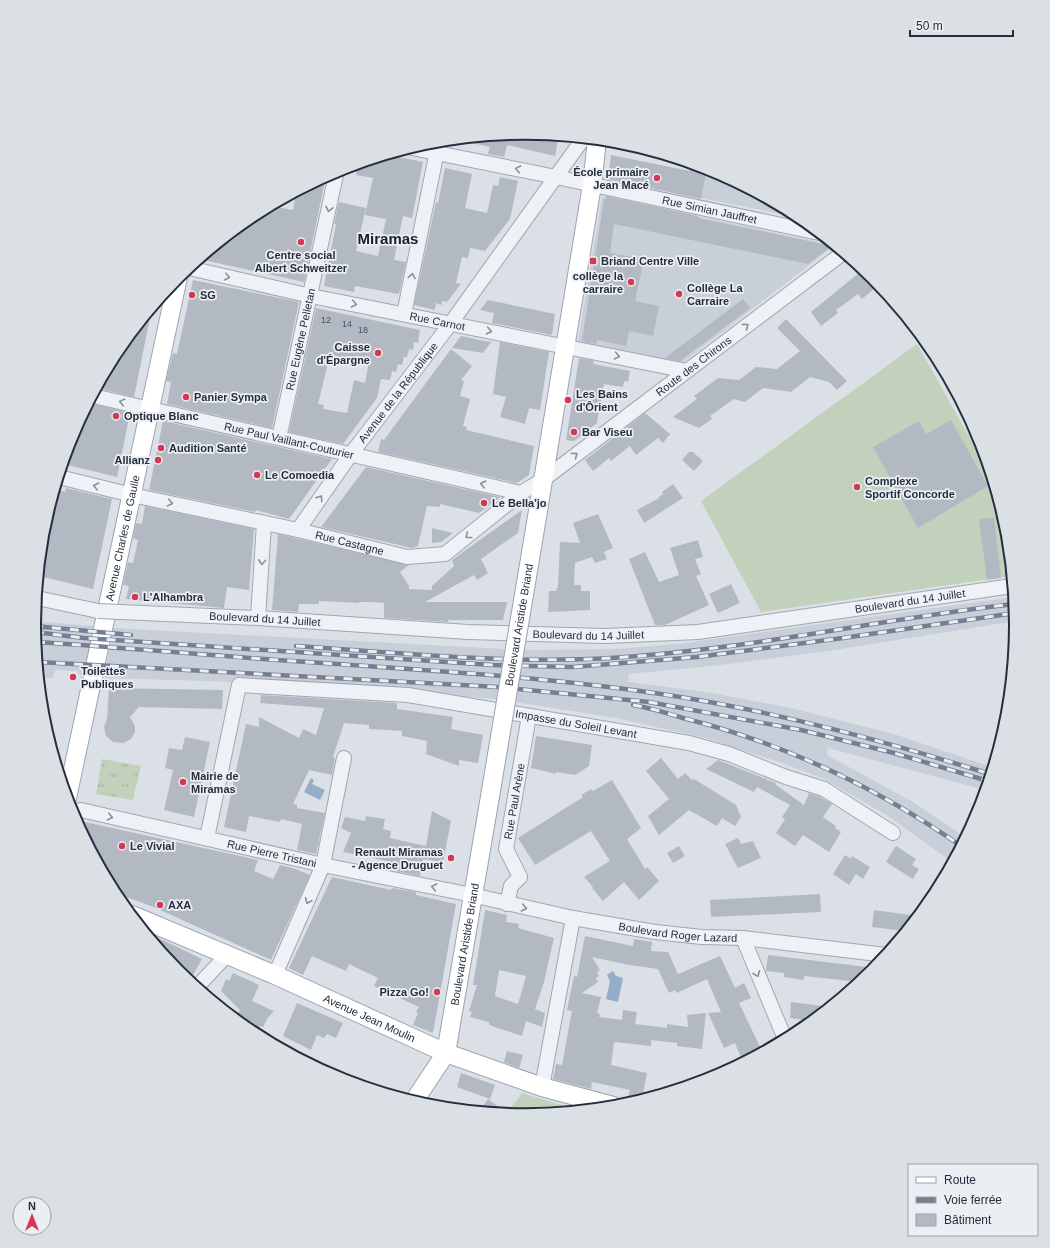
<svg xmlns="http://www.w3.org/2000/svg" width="1050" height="1248" viewBox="0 0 1050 1248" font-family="Arial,sans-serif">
	<defs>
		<pattern id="grass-tufts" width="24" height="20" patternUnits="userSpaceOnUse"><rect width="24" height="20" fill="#c1d1bc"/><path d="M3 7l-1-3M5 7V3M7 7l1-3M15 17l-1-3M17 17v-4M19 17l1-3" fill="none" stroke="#a6b4a2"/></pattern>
	</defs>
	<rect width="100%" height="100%" fill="#dbe0e7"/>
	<g fill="#c9cfd9">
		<polygon points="707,169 713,170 801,218 701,198"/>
		<polygon points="602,196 833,245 834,246 682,363 578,342"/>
		<polygon points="1013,597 1016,621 828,651 721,665 629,674 628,682 713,693 795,709 894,734 992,767 985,790 828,748 827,755 913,802 965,837 952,862 888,816 824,779 785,764 705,738 616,718 515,702 524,650 617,649 686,643"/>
		<polygon points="34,621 93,626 83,679 78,671 55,670 53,678 39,678"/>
		<polygon points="113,628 505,649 496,699 261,683 112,678 104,680"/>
	</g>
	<polygon fill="url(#grass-tufts)" points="102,759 141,766 133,800 96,794"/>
	<g fill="#c1d1bc">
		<polygon points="917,344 990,474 1007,528 1011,576 761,612 701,501"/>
		<polygon points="522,1093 578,1110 525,1115 507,1113"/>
	</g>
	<g fill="#94adc9">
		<polygon points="311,778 314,780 312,784 325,790 320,800 304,792"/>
		<polygon points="613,971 616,976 623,978 618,1002 606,999 610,981 607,975"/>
	</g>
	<g fill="#b3b9c3" fill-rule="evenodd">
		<polygon points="525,133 559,136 555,156 507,145 504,157 488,154 490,147 463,141 463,139"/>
		<polygon points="389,155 423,162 412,218 403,216 394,260 406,262 399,294 355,286 354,292 324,286 336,224 334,224 339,202 366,208 356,251 378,256 386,219 365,215 373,178 356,175 358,164"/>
		<polygon points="611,155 690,171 691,164 707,169 701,199 608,179"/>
		<polygon points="445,168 472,174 465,208 487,213 493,185 498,186 500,177 518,181 510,219 485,251 470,248 468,258 462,257 456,283 461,284 447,302 442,301 442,305 436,303 435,310 414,305 436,202 438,203"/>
		<polygon points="326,176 304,282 199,259 252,216 271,206 293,210 296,194 303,195 305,187"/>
		<polygon points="606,196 698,216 698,218 832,246 808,264 614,224 610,253 644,259 635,301 659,306 653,336 629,331 626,346 597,340 596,344 582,341 604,199 606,199"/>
		<polygon points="860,272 874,289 862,299 858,294 836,310 838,313 821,326 811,312"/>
		<polygon points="193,280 299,302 272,428 167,404 171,382 166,381 173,353 177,354"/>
		<polygon points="743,299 750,308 742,314 680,361 665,358"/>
		<polygon points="488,300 555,314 552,335 492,323 494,313 480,310"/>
		<polygon points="152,308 134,397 97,388 117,351"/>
		<path d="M316 308 420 330 418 343 414 342 413 350 409 349 407 357H404L402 365 398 364 396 372 392 371 390 380 381 379 377 398 343 444 289 432ZM330 355 369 362 365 383 354 380 347 413 323 409 324 405 318 404Z"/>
		<polygon points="786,319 847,381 837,390 829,382 810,377 791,392 763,388 745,402 734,399 710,416 712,419 699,428 673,417 697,399 694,396 718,378 739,380 756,367 777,369 800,351 777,328"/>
		<polygon points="461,336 489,342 492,341 483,353 452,348"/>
		<polygon points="500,342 549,352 540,410 529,408 525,424 500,417 506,397 493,394"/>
		<polygon points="451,349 472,366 461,380 464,381 460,396 470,399 463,426 467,427 466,430 534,446 529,475 517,483 378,452 381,439 384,440"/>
		<polygon points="579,358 594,361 593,364 630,371 628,382 624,381 623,387 604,384 597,423 574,441 566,440"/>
		<polygon points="89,403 130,413 117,477 63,464 71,436"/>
		<polygon points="645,413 670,434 663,443 658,438 636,455 630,446 611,461 609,458 593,471 585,460"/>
		<polygon points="951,420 988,486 918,528 873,447 919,421 926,434"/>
		<polygon points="163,421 332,459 289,519 256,510 255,512 149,490"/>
		<polygon points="689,452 693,452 703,461 694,471 682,460"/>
		<polygon points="366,467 500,497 479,513 440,504 440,507 427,506 418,546 412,548 321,527"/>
		<polygon points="673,484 683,498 644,523 637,510 659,498 659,497 663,494 662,492"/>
		<polygon points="66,488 112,499 93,589 39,576 43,528 55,489 65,492"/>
		<polygon points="145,506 254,529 249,590 227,587 224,608 126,599 129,586 123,585 128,562 133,563 138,540 133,538 136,523 142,524"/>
		<polygon points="522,510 518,533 481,559 488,573 477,580 474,575 425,602 507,602 503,620 448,620 448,622 384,618 384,603 370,602 359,602 359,603 319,601 319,604 299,604 298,612 272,610 278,534 409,565 400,572 409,586 409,589 432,590 432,586 454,566 452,560"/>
		<polygon points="598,514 613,548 604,552 607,559 595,563 592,557 575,563 574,585 581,585 581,591 590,591 590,610 548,612 549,591 556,591 558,586 560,542 580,543 573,523"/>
		<polygon points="994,518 1001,578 987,580 979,519"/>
		<polygon points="432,528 453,533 441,542 432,543"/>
		<polygon points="698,540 703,557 695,559 701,574 696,576 709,605 665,625 655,625 629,559 645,552 659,582 679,575 670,548"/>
		<polygon points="731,584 740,603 718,613 709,594"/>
		<polygon points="109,688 223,690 222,709 139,707 130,717 135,726 135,732 131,739 123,743 113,742 106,736 104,727 107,719"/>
		<polygon points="261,695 397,703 397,709 453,717 451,729 483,735 478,763 459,760 459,766 426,754 427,741 402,736 402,731 369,729 369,725 344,723 333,757 335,758 332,775 309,770 293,804 297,805 297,808 325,813 316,854 297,850 302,824 281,819 280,822 249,816 246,832 224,827 246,724 259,727 259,717 299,738 303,729 316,735 324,708 260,703"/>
		<polygon points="536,736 592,745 589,766 575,775 556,772 556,774 531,768"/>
		<polygon points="185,737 210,742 194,817 164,810 173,770 165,768 169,748 182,750"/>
		<polygon points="661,758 678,779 685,773 692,780 694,779 736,805 741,817 735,826 722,818 717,826 689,810 659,835 648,816 669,799 646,771"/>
		<polygon points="718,760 776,783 776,785 804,805 809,793 820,797 832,804 823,817 836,826 835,828 841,832 829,852 803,835 795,846 776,833 785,819 782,817 790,805 757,787 754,792 706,769"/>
		<polygon points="612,780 641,828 627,839 645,869 647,867 659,881 639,900 624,882 603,901 592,888 593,887 584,877 610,861 591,831 535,865 518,838 583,797 581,795 591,789 593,791"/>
		<polygon points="432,811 451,821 443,862 423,859 420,876 395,871 397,863 343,852 351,833 341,828 345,817 365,821 366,816 385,819 383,829 391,831 390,838 426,846"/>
		<polygon points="85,822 258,860 254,871 273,879 280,865 293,868 310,875 271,960 151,906 115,893 79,825"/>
		<polygon points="738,838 741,844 753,841 761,858 738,868 725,844"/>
		<polygon points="679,846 685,856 673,863 667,853"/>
		<polygon points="896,846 916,859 912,865 919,869 913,879 886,862"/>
		<polygon points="845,855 851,859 852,856 870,867 863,879 856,874 849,885 833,874"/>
		<polygon points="332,877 391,890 392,888 416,892 416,895 456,904 433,1033 413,1025 418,1013 416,1012 419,1007 374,986 378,978 349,964 346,971 312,956 303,975 289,968"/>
		<polygon points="820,894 821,912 711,917 710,900"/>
		<path d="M485 910 507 915 506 922 519 924 518 928 554 938 544 982 535 1009 545 1013 542 1027 526 1021 522 1036 489 1025V1022L470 1017 472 1012 469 1011 477 985H473ZM499 970 526 976 518 1004 495 996Z"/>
		<polygon points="874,910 918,916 905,931 872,927"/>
		<polygon points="146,932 202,959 191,979 178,971"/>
		<polygon points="585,936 633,946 634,939 652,942 651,951 668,952 678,974 720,956 735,988 744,983 751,998 739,1003 762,1051 743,1062 735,1043 724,1048 708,1013 721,1012 707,979 677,993 675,990 669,993 658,969 629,965 592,957 600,970 597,972 599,976 596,978 598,982 582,993 601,997 597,1013 600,1014 599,1017 622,1020 623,1010 637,1012 635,1024 667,1028 667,1024 688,1027 687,1015 706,1013 702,1049 677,1046 677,1043 651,1040 651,1046 614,1042 611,1065 647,1073 642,1099 626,1104 630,1090 592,1082 591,1089 553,1079 556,1064 562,1065 572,1011 567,1010 574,976 577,977"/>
		<polygon points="768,955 834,963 875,968 859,982 804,976 804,980 784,977 784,973 766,971"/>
		<polygon points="233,973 259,985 252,1001 274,1011 267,1019 263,1027 261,1026 254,1033 234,1017 240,1010 221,991 226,979 229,981"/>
		<polygon points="791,1002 829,1007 812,1021 790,1018"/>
		<polygon points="297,1003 343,1023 336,1038 327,1034 324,1038 317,1035 311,1050 283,1036"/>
		<polygon points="507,1051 523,1055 519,1068 504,1062"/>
		<polygon points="461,1073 495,1085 490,1099 457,1087"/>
		<polygon points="488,1099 507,1113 480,1111"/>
	</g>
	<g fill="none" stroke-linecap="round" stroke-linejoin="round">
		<g stroke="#a1a7b1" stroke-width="16">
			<g id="minor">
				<path id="s1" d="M412 148 556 177 819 233"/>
				<path id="s2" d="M189 268 311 296 687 371"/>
				<polyline points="404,314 439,141"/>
				<path id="s3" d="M93 396 521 493"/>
				<path id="s4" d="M279 438 337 170"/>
				<path id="s5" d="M59 477 132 495 298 530 407 557 445 554 521 493 544 479 843 253"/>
				<path id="s6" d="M298 530 351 454 451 323 583 139"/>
				<polyline points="37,598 98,611"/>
				<path id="s7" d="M120 612 258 618 468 632 605 636 698 632 1012 586"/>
				<polyline points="258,618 264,523"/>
				<path id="s8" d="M71 812 81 810 323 865 472 895 573 918 655 932 702 937 743 938 886 955"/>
				<path id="s9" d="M207 838 239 685 408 695 689 743 729 754 786 777 824 789 893 833"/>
				<path id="s10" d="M507 904 511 886 520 877 506 849 529 716"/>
				<polyline points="743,938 785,1039"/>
				<polyline points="275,975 323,865 344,758"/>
				<polyline points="197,987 227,955"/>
				<polyline points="542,1087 573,918"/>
			</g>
		</g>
		<g stroke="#9aa4b3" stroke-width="20">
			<g id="major">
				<polyline points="531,553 592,185 597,140"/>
				<path id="s11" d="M67 798 178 277"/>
				<path id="s12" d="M132 915 275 975 446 1053 542 1087 613 1106"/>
				<path id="s13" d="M414 1101 446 1053 485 826"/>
			</g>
		</g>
		<use href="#minor" stroke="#eef1f5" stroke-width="14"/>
		<use href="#major" stroke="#fff" stroke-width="18"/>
		<g stroke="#747f91" stroke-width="4.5">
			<g id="rail">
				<polyline points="34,626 131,635"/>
				<polyline points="35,632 84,638 492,665 573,667 697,657 843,638 1015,613"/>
				<path d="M36 642C131 648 226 657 322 663 440 671 558 678 674 696 782 713 887 742 990 774"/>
				<path d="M296 646C401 653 507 664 611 658 747 650 880 619 1014 604"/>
				<polyline points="38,662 498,687 649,702 801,730 894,753 988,781"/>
				<path d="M633 705C650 708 667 713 683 718 783 743 876 787 961 846"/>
			</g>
		</g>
		<use href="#rail" stroke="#ebeff4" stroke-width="3" stroke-dasharray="9" stroke-linecap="butt"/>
		<g stroke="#a1a7b1" stroke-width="16" stroke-linecap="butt">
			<polyline id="minor-bridge" points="98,611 120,612"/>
		</g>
		<g stroke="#9aa4b3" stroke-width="20" stroke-linecap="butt">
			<g id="major-bridge">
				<path id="s14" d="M485 826 531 553"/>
			</g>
		</g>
		<use href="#minor-bridge" stroke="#eef1f5" stroke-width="14"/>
		<use href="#major-bridge" stroke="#fff" stroke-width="18"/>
	</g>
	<defs><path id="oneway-chevron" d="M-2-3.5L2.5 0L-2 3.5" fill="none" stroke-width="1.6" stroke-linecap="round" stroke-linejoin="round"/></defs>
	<g stroke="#8a9099">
		<use href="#oneway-chevron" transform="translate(518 169) rotate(-169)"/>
		<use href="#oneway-chevron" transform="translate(329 209) rotate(102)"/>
		<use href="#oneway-chevron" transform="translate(412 276) rotate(-79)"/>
		<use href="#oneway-chevron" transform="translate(227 277) rotate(13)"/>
		<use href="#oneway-chevron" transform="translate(354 304) rotate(11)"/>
		<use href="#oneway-chevron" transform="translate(746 326) rotate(-37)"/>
		<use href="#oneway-chevron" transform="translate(489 331) rotate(12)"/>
		<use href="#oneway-chevron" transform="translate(617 356) rotate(11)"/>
		<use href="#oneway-chevron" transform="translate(122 402) rotate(-168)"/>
		<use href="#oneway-chevron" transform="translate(575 455) rotate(-37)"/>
		<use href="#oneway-chevron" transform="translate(483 484) rotate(-167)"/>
		<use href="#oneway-chevron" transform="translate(96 486) rotate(-167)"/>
		<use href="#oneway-chevron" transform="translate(320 498) rotate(-56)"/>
		<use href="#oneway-chevron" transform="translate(170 503) rotate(12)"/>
		<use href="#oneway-chevron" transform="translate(468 536) rotate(141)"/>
		<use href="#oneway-chevron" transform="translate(262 562) rotate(94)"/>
		<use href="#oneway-chevron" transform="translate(110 817) rotate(12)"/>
		<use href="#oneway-chevron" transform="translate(434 887) rotate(-169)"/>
		<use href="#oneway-chevron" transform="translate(308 901) rotate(114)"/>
		<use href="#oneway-chevron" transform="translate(524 908) rotate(12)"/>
		<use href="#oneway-chevron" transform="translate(757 974) rotate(68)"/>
	</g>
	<g fill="#d33950" stroke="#ebeff4" stroke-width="1.5">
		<circle cx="657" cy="178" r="4"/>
		<circle cx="301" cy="242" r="4"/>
		<rect x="589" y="257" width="8" height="8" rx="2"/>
		<circle cx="631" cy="282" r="4"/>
		<circle cx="679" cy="294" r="4"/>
		<circle cx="192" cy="295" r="4"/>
		<circle cx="378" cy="353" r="4"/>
		<circle cx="186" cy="397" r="4"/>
		<circle cx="568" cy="400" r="4"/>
		<circle cx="116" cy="416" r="4"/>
		<circle cx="574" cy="432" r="4"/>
		<circle cx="161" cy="448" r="4"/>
		<circle cx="158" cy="460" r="4"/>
		<circle cx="257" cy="475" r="4"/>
		<circle cx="857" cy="487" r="4"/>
		<circle cx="484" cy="503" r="4"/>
		<circle cx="135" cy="597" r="4"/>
		<circle cx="73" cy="677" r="4"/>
		<circle cx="183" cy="782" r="4"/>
		<circle cx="122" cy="846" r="4"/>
		<circle cx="451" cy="858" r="4"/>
		<circle cx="160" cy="905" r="4"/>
		<circle cx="437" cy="992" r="4"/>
	</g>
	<g text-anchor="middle" stroke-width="3.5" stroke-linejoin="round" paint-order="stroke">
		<g font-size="9" fill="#48515e">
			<text x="326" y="323">12</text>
			<text x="347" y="327">14</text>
			<text x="363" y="333">18</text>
		</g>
		<g font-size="11" font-weight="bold" fill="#252e3d" stroke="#ebeff4" text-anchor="start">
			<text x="649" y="176" text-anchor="end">École primaire<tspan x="649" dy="13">Jean Macé</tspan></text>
			<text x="301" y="259" text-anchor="middle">Centre social<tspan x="301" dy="13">Albert Schweitzer</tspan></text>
			<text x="601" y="265">Briand Centre Ville</text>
			<text x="623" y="280" text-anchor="end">collège la<tspan x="623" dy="13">carraire</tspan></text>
			<text x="687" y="292">Collège La<tspan x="687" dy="13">Carraire</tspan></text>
			<text x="200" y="299">SG</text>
			<text x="370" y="351" text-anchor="end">Caisse<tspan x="370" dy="13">d'Épargne</tspan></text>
			<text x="576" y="398">Les Bains<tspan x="576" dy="13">d'Ôrient</tspan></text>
			<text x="194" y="401">Panier Sympa</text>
			<text x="124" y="420">Optique Blanc</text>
			<text x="582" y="436">Bar Viseu</text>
			<text x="169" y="452">Audition Santé</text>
			<text x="150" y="464" text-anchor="end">Allianz</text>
			<text x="265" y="479">Le Comoedia</text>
			<text x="865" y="485">Complexe<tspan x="865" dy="13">Sportif Concorde</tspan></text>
			<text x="492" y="507">Le Bella'jo</text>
			<text x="143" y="601">L'Alhambra</text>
			<text x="81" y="675">Toilettes<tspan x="81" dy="13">Publiques</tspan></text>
			<text x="191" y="780">Mairie de<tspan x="191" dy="13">Miramas</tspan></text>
			<text x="130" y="850">Le Vivial</text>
			<text x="443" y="856" text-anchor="end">Renault Miramas<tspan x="443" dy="13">- Agence Druguet</tspan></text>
			<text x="168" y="909">AXA</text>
			<text x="429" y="996" text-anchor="end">Pizza Go!</text>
		</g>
		<g font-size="11" fill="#252e3d" stroke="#ebeff4">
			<text dy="4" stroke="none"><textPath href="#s1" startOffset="304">Rue Simian Jauffret</textPath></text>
			<text dy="4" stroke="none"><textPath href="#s2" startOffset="254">Rue Carnot</textPath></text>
			<text dy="4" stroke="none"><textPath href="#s4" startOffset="101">Rue Eugène Pelletan</textPath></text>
			<text dy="4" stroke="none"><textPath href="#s5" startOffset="707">Route des Chirons</textPath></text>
			<text dy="4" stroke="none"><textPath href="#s6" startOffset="170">Avenue de la République</textPath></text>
			<text dy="4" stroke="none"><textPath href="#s3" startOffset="201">Rue Paul Vaillant-Couturier</textPath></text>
			<text dy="4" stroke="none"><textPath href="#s11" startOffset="266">Avenue Charles de Gaulle</textPath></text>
			<text dy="4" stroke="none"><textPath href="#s5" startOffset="298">Rue Castagne</textPath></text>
			<text dy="4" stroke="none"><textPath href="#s7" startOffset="793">Boulevard du 14 Juillet</textPath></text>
			<text dy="4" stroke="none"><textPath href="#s7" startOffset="145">Boulevard du 14 Juillet</textPath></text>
			<text dy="4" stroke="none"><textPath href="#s14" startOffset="204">Boulevard Aristide Briand</textPath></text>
			<text dy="4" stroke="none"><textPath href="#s7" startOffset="469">Boulevard du 14 Juillet</textPath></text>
			<text dy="4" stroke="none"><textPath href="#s9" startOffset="496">Impasse du Soleil Levant</textPath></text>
			<text dy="4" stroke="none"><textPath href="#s10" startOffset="111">Rue Paul Arène</textPath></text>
			<text dy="4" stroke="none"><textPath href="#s8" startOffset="206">Rue Pierre Tristani</textPath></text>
			<text dy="4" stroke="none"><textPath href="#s8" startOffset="620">Boulevard Roger Lazard</textPath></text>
			<text dy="4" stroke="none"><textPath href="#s13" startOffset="168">Boulevard Aristide Briand</textPath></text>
			<text dy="4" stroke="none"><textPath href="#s12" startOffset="259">Avenue Jean Moulin</textPath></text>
		</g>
		<g font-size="15" font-weight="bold" fill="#171f2e" stroke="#ebeff4">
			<text x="388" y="244">Miramas</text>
		</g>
	</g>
	<path d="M0 0H1050V1248H0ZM41 624a484 484 0 1 1 968 0a484 484 0 1 1-968 0Z" fill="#dbe0e5" fill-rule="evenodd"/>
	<path fill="none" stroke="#252e3d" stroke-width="2" d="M41 624a484 484 0 1 1 968 0a484 484 0 1 1-968 0Z"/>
	<rect x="908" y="1164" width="130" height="72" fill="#ebeff4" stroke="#9ca2ab"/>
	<rect x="916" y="1177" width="20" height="6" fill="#ffffff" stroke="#9ca2ab"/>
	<text x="944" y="1184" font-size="12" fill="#252e3d">Route</text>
	<rect x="916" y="1197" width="20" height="6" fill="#747f91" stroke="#9ca2ab"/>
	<text x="944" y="1204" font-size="12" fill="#252e3d">Voie ferrée</text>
	<rect x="916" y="1214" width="20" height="12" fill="#b3b9c3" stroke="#9ca2ab"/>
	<text x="944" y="1224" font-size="12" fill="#252e3d">Bâtiment</text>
	<g transform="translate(32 1216)"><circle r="19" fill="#ebeff4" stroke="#9ca2ab"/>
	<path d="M0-3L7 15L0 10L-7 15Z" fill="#d33950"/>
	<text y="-6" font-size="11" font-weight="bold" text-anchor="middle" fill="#252e3d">N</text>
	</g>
	<path d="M910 30v6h103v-6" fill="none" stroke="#252e3d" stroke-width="2"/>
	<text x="916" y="30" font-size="12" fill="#252e3d" stroke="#ebeff4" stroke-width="3" paint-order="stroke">50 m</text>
</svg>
